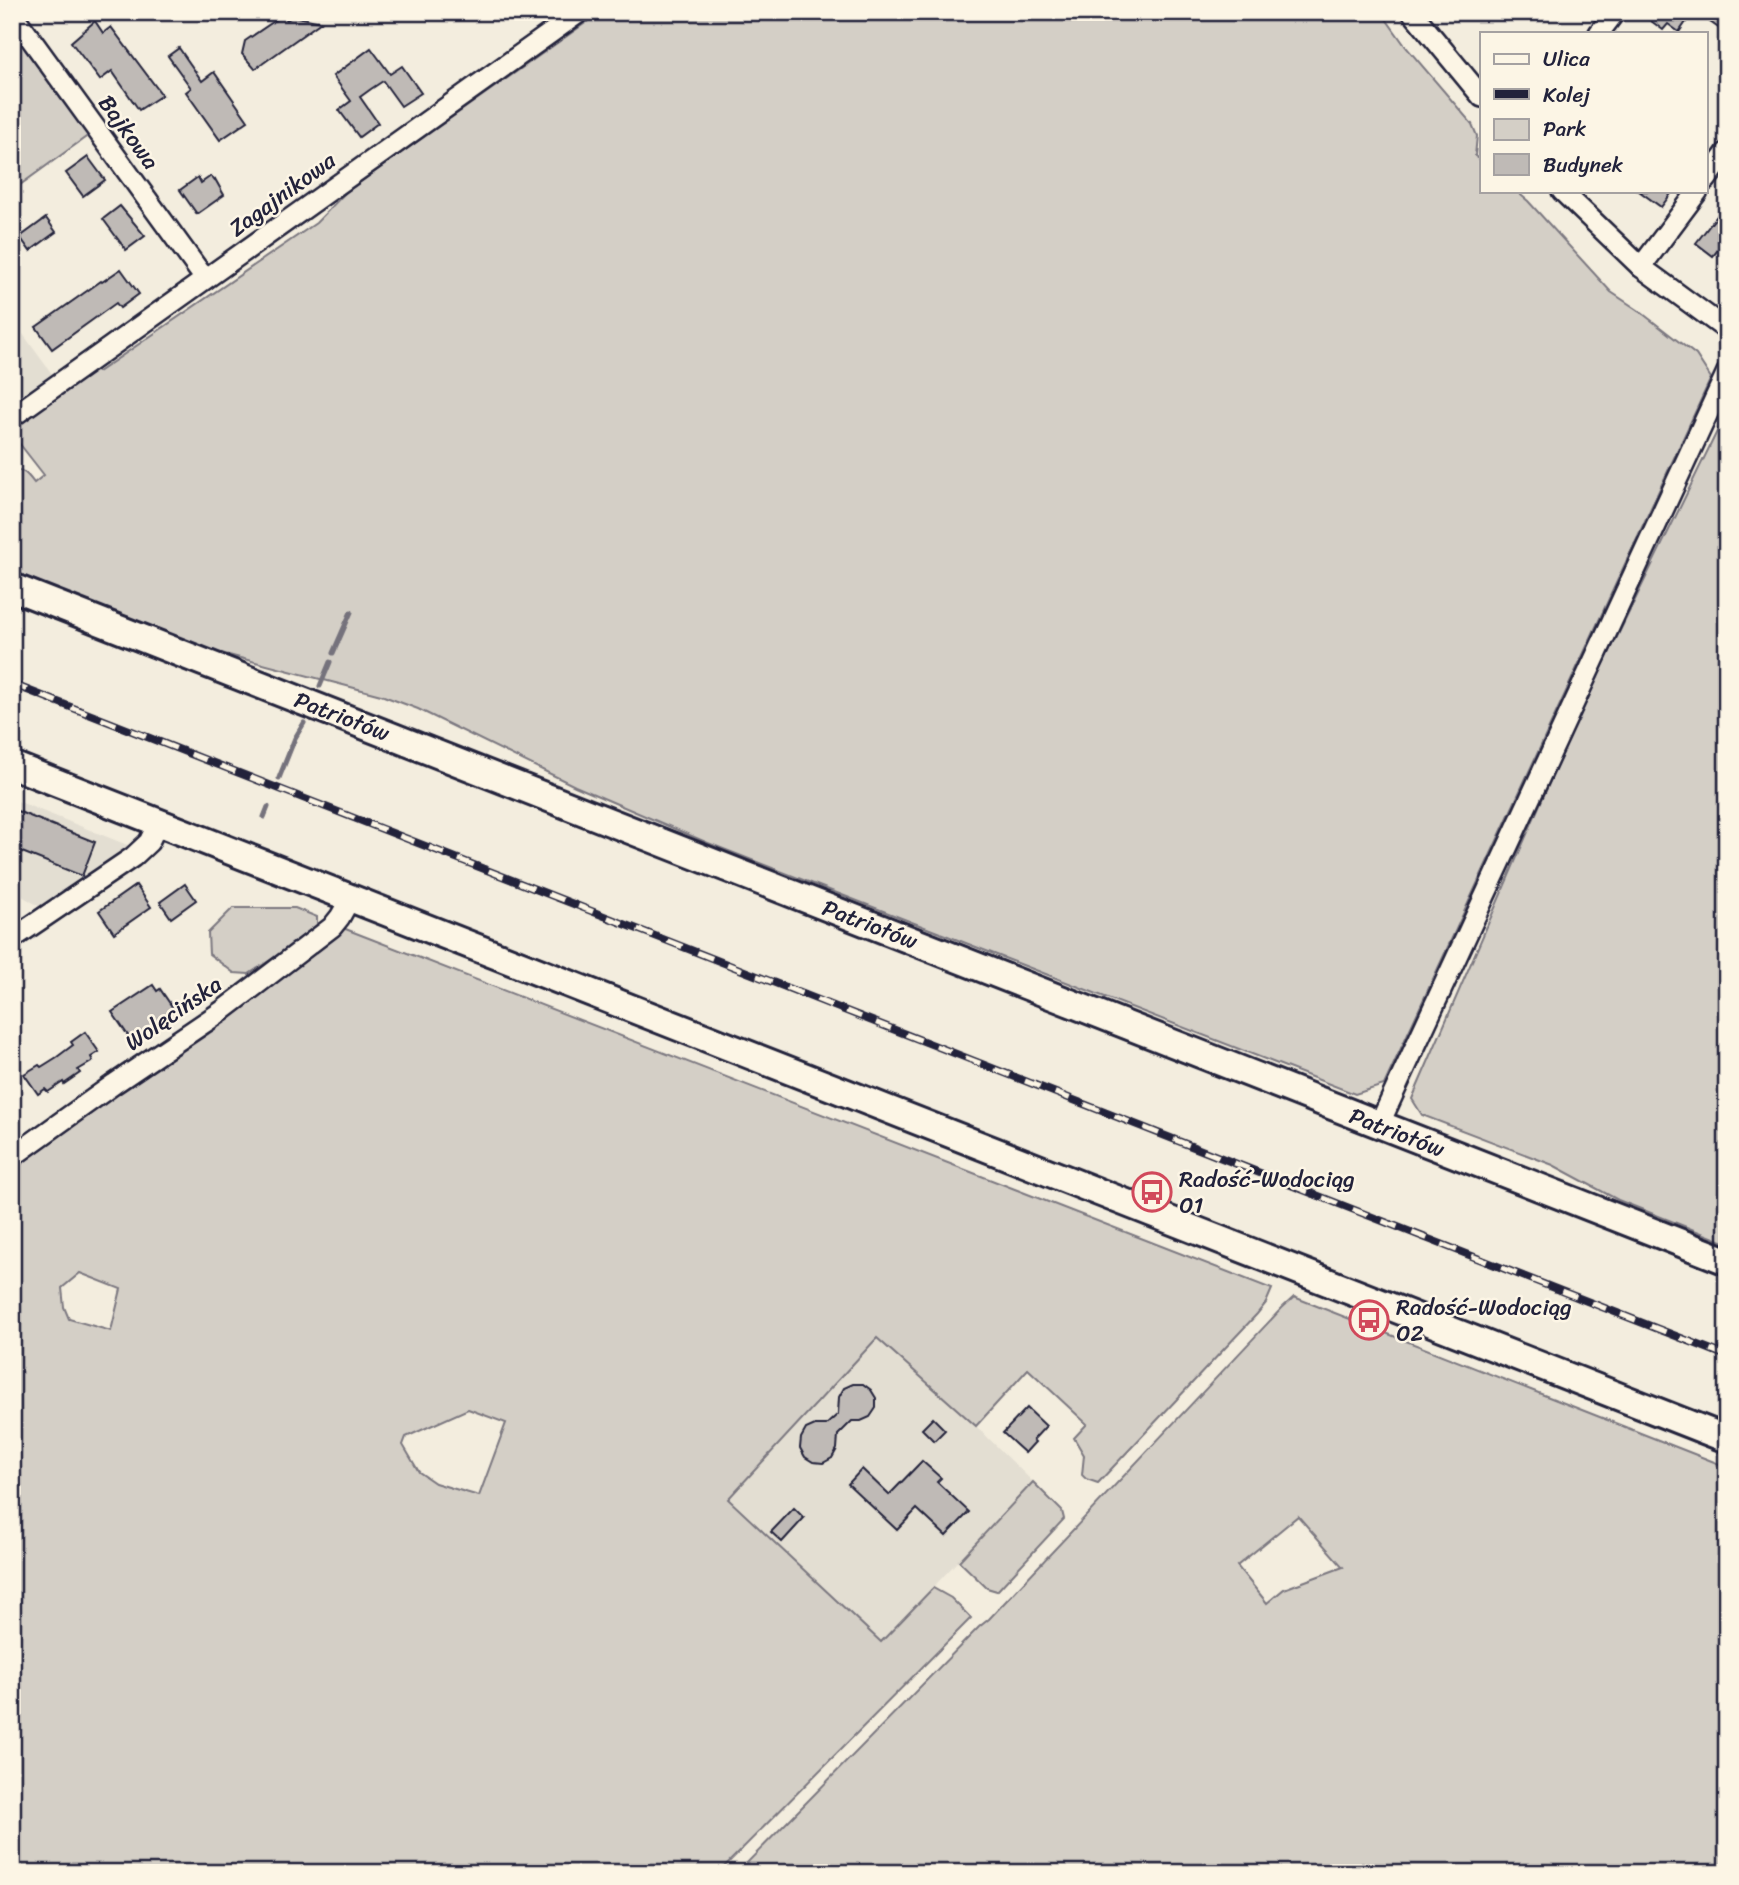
<svg xmlns="http://www.w3.org/2000/svg" width="1739" height="1885" viewBox="0 0 1739 1885" font-family="Sriracha,sans-serif">
	<rect width="100%" height="100%" fill="#f3edde"/>
	<filter id="ink" filterUnits="userSpaceOnUse"><feTurbulence type="fractalNoise" baseFrequency=".0143" numOctaves="2"/><feDisplacementMap in="SourceGraphic" scale="14" xChannelSelector="R" yChannelSelector="G"/><feConvolveMatrix kernelMatrix="1 2 1 2 8 2 1 2 1" color-interpolation-filters="sRGB"/></filter>
	<g filter="url(#ink)">
		<g fill="#e3ded2">
			<polygon points="12,319 52,374 12,402"/>
			<polygon points="12,799 130,846 42,908 12,890"/>
			<polygon points="877,1337 976,1426 1033,1482 881,1642 727,1499"/>
		</g>
		<g fill="#d4cfc6" stroke="#7b7880" stroke-width="2" fill-rule="evenodd">
			<path d="M601 12H1381L1406 47 1472 124 1477 136 1475 156 1482 161V191H1516L1528 201 1611 292 1638 310 1696 355 1711 378 1384 1085 1355 1094 708 843 575 786 418 709 381 695 221 653 219 658 12 576V470C23 468 28 475 34 483L44 475 12 434V426L93 369 98 372 316 223 346 192Z"/>
			<polygon points="19,32 93,132 13,190 12,33"/>
			<polygon points="1725,415 1727,415 1727,1243 1618,1200 1553,1165 1422,1115 1412,1099 1577,719"/>
			<polygon points="233,908 295,908 317,917 317,929 249,974 234,973 209,954 208,933"/>
			<path d="M343 928 1272 1289 1266 1303 1257 1314 1098 1483 1086 1479 1082 1475 1084 1455 1074 1438 1087 1424 1028 1369 976 1426 877 1338 728 1499 881 1642 933 1588 951 1598 971 1618 718 1873H12V1164ZM80 1273 121 1289 111 1331 69 1319 64 1307 62 1288ZM468 1409 506 1423 479 1496 435 1483 419 1472 403 1445 406 1437Z"/>
			<path d="M1294 1297 1727 1467V1873H737L979 1627 989 1619 1282 1308ZM1298 1516 1343 1567 1284 1589 1267 1603 1237 1566Z"/>
			<polygon points="1033,1482 1062,1511 1064,1519 997,1591 987,1588 959,1561"/>
		</g>
		<g fill="none" stroke-linecap="round" stroke-linejoin="round">
			<g stroke="#75727b" stroke-width="5">
				<polyline points="333,653 351,612"/>
				<polyline points="320,686 330,662"/>
				<polyline points="279,778 295,738 304,723"/>
				<polyline points="264,817 268,807"/>
			</g>
		</g>
		<g fill="#bfbab6" stroke="#22223b" stroke-width="2">
			<polygon points="1639,12 1693,12 1679,32 1668,24 1663,30"/>
			<polygon points="1696,12 1720,12 1727,17 1727,34"/>
			<polygon points="283,15 287,20 293,16 321,22 255,69 242,54 245,41"/>
			<polygon points="95,21 103,33 111,27 162,95 139,110 112,71 100,80 71,42"/>
			<polygon points="179,48 202,81 214,72 248,121 220,140 186,92 191,88 168,56"/>
			<polygon points="371,48 390,74 402,66 421,93 401,106 383,81 371,89 360,97 378,123 359,137 339,110 351,101 333,76"/>
			<polygon points="88,157 105,180 83,196 66,173"/>
			<polygon points="211,176 214,180 215,179 224,195 197,214 180,190 198,177 201,183"/>
			<polygon points="1639,191 1673,191 1661,207"/>
			<polygon points="1727,203 1727,239 1713,256 1696,243"/>
			<polygon points="120,206 145,236 126,250 103,219"/>
			<polygon points="46,218 56,232 30,251 20,237"/>
			<polygon points="121,269 139,294 120,308 116,303 52,349 36,327 101,281 102,282"/>
			<polygon points="12,809 95,842 82,876 12,848"/>
			<polygon points="185,884 196,900 171,918 160,902"/>
			<polygon points="136,885 151,907 114,933 99,911"/>
			<polygon points="153,985 157,991 160,989 175,1011 161,1020 163,1024 147,1034 145,1031 131,1040 112,1012"/>
			<polygon points="85,1032 99,1052 91,1057 93,1061 78,1070 80,1073 64,1084 63,1082 48,1092 45,1089 38,1094 24,1074 39,1065 41,1067 57,1057 73,1045 71,1042"/>
			<polygon points="853,1384 863,1384 871,1390 876,1398 876,1408 870,1417 861,1421 852,1421 838,1435 837,1449 832,1458 823,1463 813,1462 805,1457 800,1448 801,1438 806,1429 815,1425 826,1425 838,1414 839,1397 844,1388"/>
			<polygon points="1027,1408 1046,1426 1033,1440 1035,1442 1025,1453 1003,1433"/>
			<polygon points="933,1418 945,1430 934,1441 922,1429"/>
			<polygon points="922,1461 941,1478 937,1482 969,1512 946,1536 917,1509 897,1530 848,1484 862,1469 889,1495"/>
			<polygon points="794,1508 804,1518 782,1542 771,1532"/>
		</g>
		<g fill="none" stroke-linecap="round" stroke-linejoin="round">
			<g stroke="#22223b" stroke-width="24">
				<g id="minor">
					<polyline points="1412,12 1482,97"/>
					<polyline points="12,13 205,279"/>
					<polyline points="1599,33 1615,12"/>
					<polyline points="1706,180 1727,152"/>
					<polyline points="1562,191 1641,267 1727,330"/>
					<polyline points="1641,267 1698,191"/>
					<polyline points="12,417 580,12"/>
					<polyline points="12,939 133,857 149,842 158,823"/>
					<polyline points="1379,1125 1727,372"/>
					<polyline points="12,1157 114,1084 222,1011 332,927 340,917 350,899"/>
				</g>
			</g>
			<g stroke="#22223b" stroke-width="32">
				<g id="major">
					<polyline points="12,587 1727,1261"/>
					<polyline points="12,765 1727,1439"/>
				</g>
			</g>
			<use href="#minor" stroke="#fcf5e5" stroke-width="19"/>
			<use href="#major" stroke="#fcf5e5" stroke-width="26"/>
			<g stroke="#22223b" stroke-width="8">
				<polyline id="rail" points="12,684 1727,1356"/>
			</g>
			<use href="#rail" stroke="#fcf5e5" stroke-width="5" stroke-dasharray="16" stroke-linecap="butt"/>
		</g>
	</g>
	<defs>
		<g id="bus-ring" transform="scale(2.0125)"><circle r="9.5" fill="#fcf5e5" stroke="#d1495b" stroke-width="1.5"/><path d="M-5-6H5V4H4V6H2V4H-2V6H-4V4H-5ZM-3.5-4V0h7V-4ZM-3.5 1.2v1.5H-2V1.2ZM2 1.2v1.5H3.5V1.2Z" fill="#d1495b"/></g>
	</defs>
	<g fill-rule="evenodd">
		<use href="#bus-ring" x="1152" y="1192"/>
		<use href="#bus-ring" x="1369" y="1320"/>
	</g>
	<g text-anchor="middle" stroke-width="5" stroke-linejoin="round" paint-order="stroke">
		<g font-size="23" fill="#22223b" stroke="#fcf5e5">
			<text transform="translate(129 132) rotate(54)" y="8">Bajkowa</text>
			<text transform="translate(282 194) rotate(-36)" y="8">Zagajnikowa</text>
			<text transform="translate(342 716) rotate(21)" y="8">Patriotów</text>
			<text transform="translate(870 924) rotate(21)" y="8">Patriotów</text>
			<text transform="translate(173 1013) rotate(-35)" y="8">Wolęcińska</text>
			<text transform="translate(1397 1132) rotate(21)" y="8">Patriotów</text>
		</g>
		<g font-size="23" fill="#22223b" stroke="#fcf5e5" text-anchor="start">
			<text x="1179" y="1187">Radość-Wodociąg<tspan x="1179" dy="26">01</tspan></text>
			<text x="1396" y="1315">Radość-Wodociąg<tspan x="1396" dy="26">02</tspan></text>
		</g>
	</g>
	<rect width="1739" height="1885" fill="none" stroke="#fcf5e5" stroke-width="42"/>
	<rect x="21" y="21" width="1697" height="1843" fill="none" stroke="#22223b" stroke-width="2.5" filter="url(#ink)"/>
	<rect x="1480" y="32" width="228" height="161" fill="#fcf5e5" stroke="#a5a1a1" stroke-width="2"/>
	<rect x="1494" y="54" width="35" height="10" fill="#fcf5e5" stroke="#a5a1a1" stroke-width="2"/>
	<text x="1543" y="66" font-size="21" fill="#22223b">Ulica</text>
	<rect x="1494" y="89" width="35" height="10" fill="#22223b" stroke="#a5a1a1" stroke-width="2"/>
	<text x="1543" y="102" font-size="21" fill="#22223b">Kolej</text>
	<rect x="1494" y="119" width="35" height="21" fill="#d4cfc6" stroke="#a5a1a1" stroke-width="2"/>
	<text x="1543" y="136" font-size="21" fill="#22223b">Park</text>
	<rect x="1494" y="154" width="35" height="21" fill="#bfbab6" stroke="#a5a1a1" stroke-width="2"/>
	<text x="1543" y="172" font-size="21" fill="#22223b">Budynek</text>
</svg>
